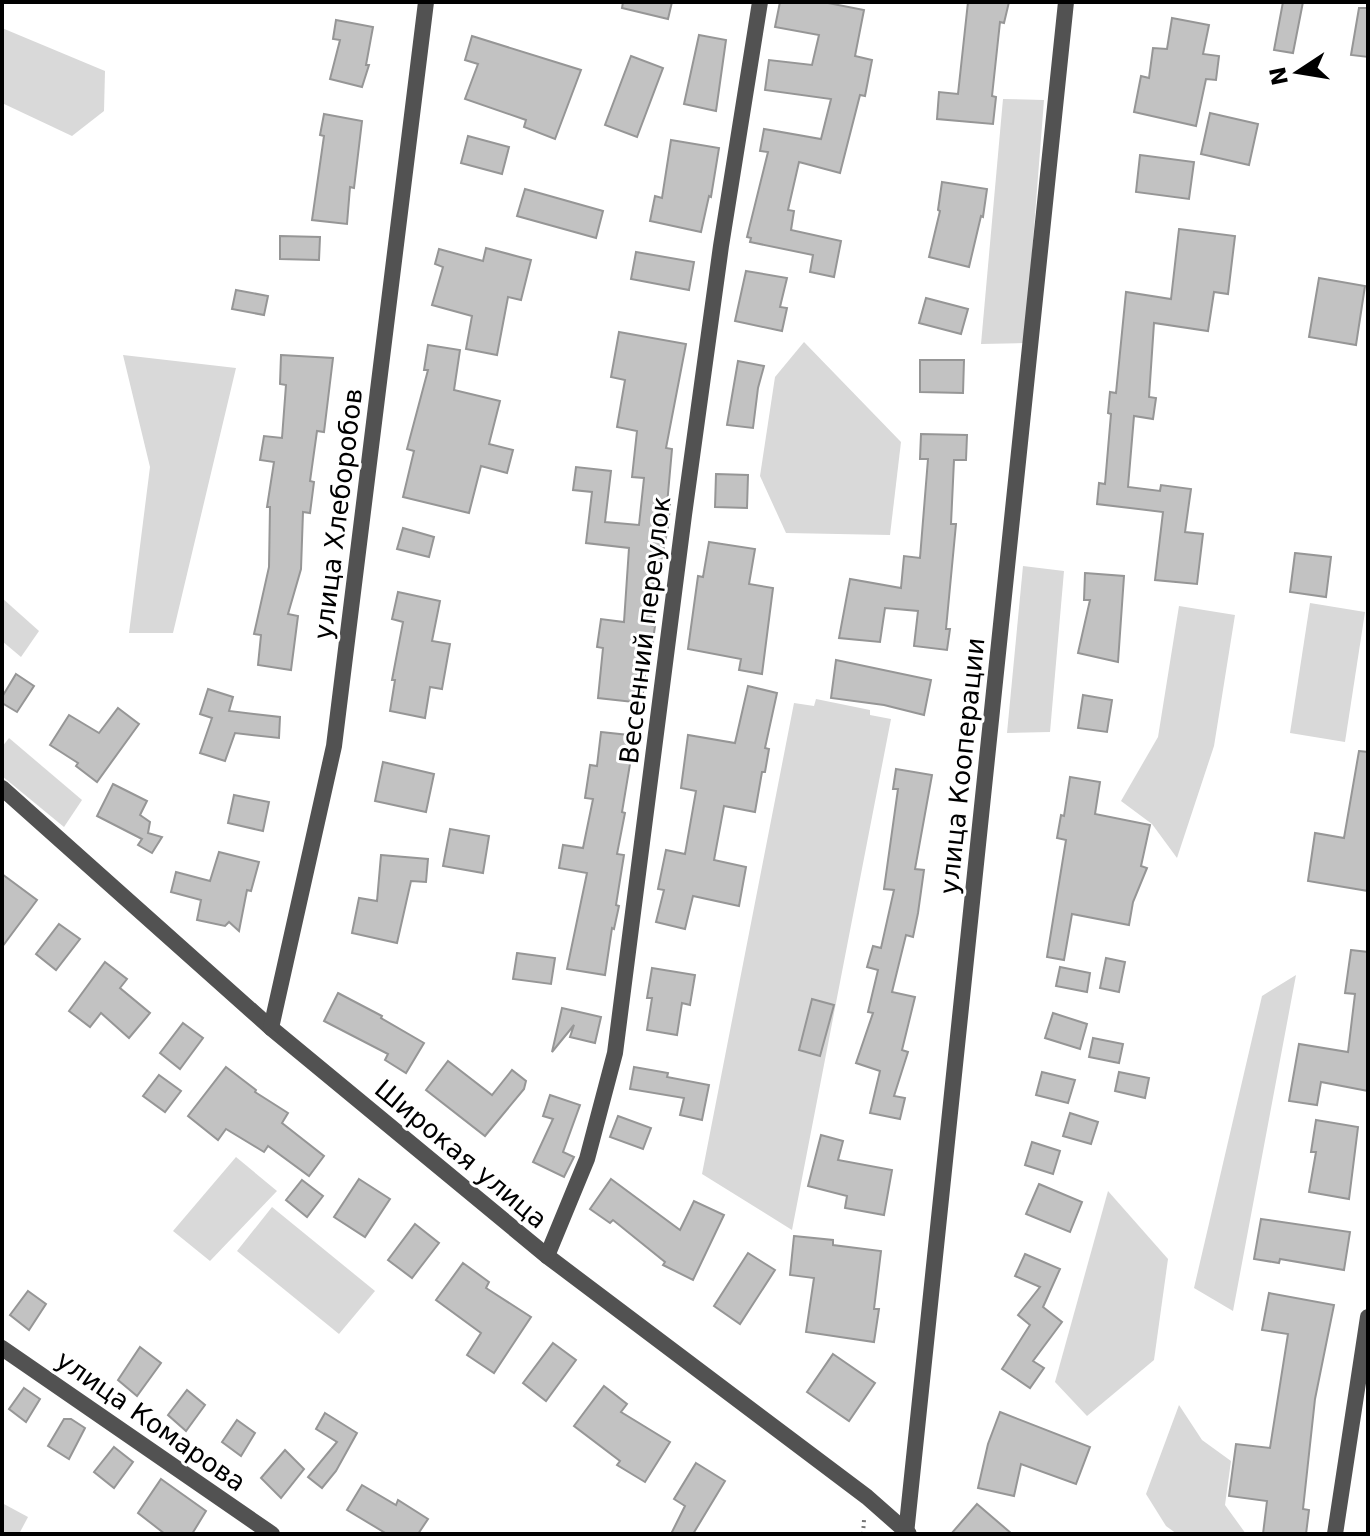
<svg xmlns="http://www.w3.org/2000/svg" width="1370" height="1536" viewBox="0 0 1370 1536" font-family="'DejaVu Sans',sans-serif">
	<rect width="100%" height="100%" fill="#fff"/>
	<g fill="#d9d9d9">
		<polygon points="2,28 105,71 104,111 72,136 2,103"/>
		<polygon points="1003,99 1044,100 1025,343 981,344"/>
		<polygon points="804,342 901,442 890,535 786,533 760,476 775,377"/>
		<polygon points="123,355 236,368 173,633 129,633 150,467"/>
		<polygon points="1023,566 1064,571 1050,732 1007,733"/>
		<polygon points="2,598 39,631 21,657 2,641"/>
		<polygon points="1310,603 1365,612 1345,742 1290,733"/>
		<polygon points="1179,606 1235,615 1214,746 1177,858 1152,824 1121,801 1158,737"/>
		<polygon points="816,699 870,710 870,715 891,719 792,1230 702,1174 794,703 814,706"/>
		<polygon points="9,738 82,800 64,827 2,776 2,747"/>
		<polygon points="1296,975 1233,1311 1194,1288 1262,996"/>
		<polygon points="236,1157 277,1191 210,1261 173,1231"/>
		<polygon points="1108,1191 1168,1259 1154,1360 1087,1416 1055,1382"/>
		<polygon points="272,1207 375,1291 339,1334 237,1251"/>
		<polygon points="1179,1405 1202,1440 1231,1461 1225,1505 1246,1534 1177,1534 1166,1526 1146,1494"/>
		<polygon points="2,1503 28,1517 19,1534 2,1534"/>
	</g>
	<g fill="#c2c2c2" stroke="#969696" stroke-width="2">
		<polygon points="623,2 672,2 668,19 622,8"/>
		<polygon points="780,2 823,2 864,10 855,56 872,60 865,96 860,95 840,173 799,162 788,210 794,211 791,230 841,241 834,277 810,272 813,255 750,242 751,238 747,237 768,152 760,151 764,129 821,139 831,99 765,90 769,60 812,65 819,35 775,27"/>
		<polygon points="968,2 1009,2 1004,23 1000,22 992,96 996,97 993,124 937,119 939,92 958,94"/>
		<polygon points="1283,2 1303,2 1293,53 1274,50"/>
		<polygon points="1359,8 1368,8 1368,57 1351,55"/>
		<polygon points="1172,18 1209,25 1203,54 1219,56 1216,80 1206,79 1196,126 1134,112 1141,76 1149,78 1153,48 1167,49"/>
		<polygon points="336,20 373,27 366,65 369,65 362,87 330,79 340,40 333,39"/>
		<polygon points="699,35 726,40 716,111 684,104"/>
		<polygon points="472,36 581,70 555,139 524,127 526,120 465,99 478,64 465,60"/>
		<polygon points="631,56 663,68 637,137 605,125"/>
		<polygon points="1210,113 1258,124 1249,165 1201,154"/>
		<polygon points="324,114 362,121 354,188 350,187 347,224 312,220 324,136 320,135"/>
		<polygon points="468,136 509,147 502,174 461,163"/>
		<polygon points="671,140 719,148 711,197 709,196 701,232 650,221 655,196 662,198"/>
		<polygon points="1140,155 1194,162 1189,199 1136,192"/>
		<polygon points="942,182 987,189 983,217 981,216 969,267 929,257 940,211 938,210"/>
		<polygon points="525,189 603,211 596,238 517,216"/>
		<polygon points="1179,229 1235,236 1228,294 1214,292 1208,331 1154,323 1149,397 1156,398 1153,419 1134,416 1128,487 1160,491 1161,485 1191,489 1185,532 1203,534 1197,584 1155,580 1163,512 1097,504 1099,483 1105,484 1111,414 1108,413 1110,392 1116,393 1126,292 1171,299"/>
		<polygon points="280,236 320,237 319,260 280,259"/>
		<polygon points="486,248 531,260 521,300 508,297 497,355 466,349 472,316 432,305 443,267 435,264 439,249 483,261"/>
		<polygon points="636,252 694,262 689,290 631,279"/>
		<polygon points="746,271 787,278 780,307 787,308 782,331 735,321"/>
		<polygon points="1319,278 1365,286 1356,345 1309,337"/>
		<polygon points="236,290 268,296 264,315 232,309"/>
		<polygon points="926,298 968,309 961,334 919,323"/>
		<polygon points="619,332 686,344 666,448 672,449 667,505 670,505 668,527 659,572 654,571 651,625 655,626 651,655 647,654 642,703 598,698 603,648 597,647 601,619 624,622 629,548 586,543 592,492 573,490 576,467 611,471 605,522 639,525 644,478 632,477 637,431 617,427 625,380 611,377"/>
		<polygon points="428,345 460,350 454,390 500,401 489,444 513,450 507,473 481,466 469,513 403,497 414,451 407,449 428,370 424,370"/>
		<polygon points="281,355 333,358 324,432 317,431 310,481 314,482 310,513 303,512 301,569 288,614 298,616 291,670 258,665 261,635 254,634 269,567 270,507 267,507 274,462 260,460 264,436 282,438 286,385 280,384"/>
		<polygon points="920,360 964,360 963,393 920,392"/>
		<polygon points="738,361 764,366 758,388 753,428 727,425"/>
		<polygon points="921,434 967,435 966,460 954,460 951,524 956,524 946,629 950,629 947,650 914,646 918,611 885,608 880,642 839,638 850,579 901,588 904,556 920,558 928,459 920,459"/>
		<polygon points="716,474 748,475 747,508 715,507"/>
		<polygon points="403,528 434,537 429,557 397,549"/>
		<polygon points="709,542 755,549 749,584 773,588 762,674 739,670 741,659 688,649 698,576 703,577"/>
		<polygon points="1295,553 1331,557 1326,597 1290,592"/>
		<polygon points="1085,573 1124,576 1118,662 1078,653 1090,600 1084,600"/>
		<polygon points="398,592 440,601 432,641 450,644 442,689 430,687 425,718 390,711 395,680 392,680 403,622 392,619"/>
		<polygon points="836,660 931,680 924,715 884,705 831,698"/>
		<polygon points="16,674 34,686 17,712 2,703 2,697"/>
		<polygon points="748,686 777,693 765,748 769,749 765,772 762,772 755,812 724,806 714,860 746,867 739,906 693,896 685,929 656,922 664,890 658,889 666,850 685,854 696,791 681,788 688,735 735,743"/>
		<polygon points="208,689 233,697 229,711 280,717 279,738 235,733 225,761 200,753 212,718 200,714"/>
		<polygon points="1083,695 1112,700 1107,732 1078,728"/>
		<polygon points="118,708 139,724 97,782 76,766 78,763 50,745 69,715 99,733"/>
		<polygon points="601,732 638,736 636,758 631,758 622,812 625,813 617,854 624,855 616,905 619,906 614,929 612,928 605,975 567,969 587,873 559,868 563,845 583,848 593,799 585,798 590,765 597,766"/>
		<polygon points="1359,751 1368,752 1368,891 1308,881 1315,833 1344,838"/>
		<polygon points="383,762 434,774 426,812 375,801"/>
		<polygon points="896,769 932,775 915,869 924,870 918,913 913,937 906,935 892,992 915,997 902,1050 908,1052 894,1096 905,1098 900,1119 870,1113 880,1071 856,1063 873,1013 868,1012 878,970 867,967 873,946 881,948 894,890 884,889 898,789 893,789"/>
		<polygon points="1070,777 1100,782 1095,814 1150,825 1141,866 1147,868 1133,902 1129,925 1072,914 1064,960 1047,957 1066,840 1057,838 1061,815 1064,816"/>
		<polygon points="113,784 147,801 140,815 150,822 148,833 162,837 152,853 138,845 142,839 97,816"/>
		<polygon points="234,795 269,802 263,831 228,823"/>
		<polygon points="450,829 489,836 483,873 443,866"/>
		<polygon points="219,852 259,862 251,891 247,890 239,931 229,922 225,926 197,920 201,900 171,892 176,872 210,881"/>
		<polygon points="381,855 428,859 426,882 411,881 397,943 352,933 359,898 377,901"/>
		<polygon points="2,874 37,900 2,947"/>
		<polygon points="59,924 80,939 56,970 36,954"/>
		<polygon points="1351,950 1368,952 1368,1091 1321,1082 1317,1105 1289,1101 1299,1044 1348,1052 1355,994 1345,993"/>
		<polygon points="517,953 555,958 551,984 513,979"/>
		<polygon points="1106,958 1125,962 1119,992 1100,988"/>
		<polygon points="105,962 127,979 120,988 150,1013 129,1038 101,1013 90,1027 69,1011"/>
		<polygon points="1060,967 1090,973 1087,992 1056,986"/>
		<polygon points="652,968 695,975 690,1005 682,1003 677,1035 647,1030 652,998 647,998"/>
		<polygon points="338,993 382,1016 381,1018 424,1043 406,1073 385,1060 388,1054 324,1021"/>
		<polygon points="812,999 834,1005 820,1056 799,1050"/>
		<polygon points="562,1008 601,1017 595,1043 570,1037 574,1025 552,1052"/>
		<polygon points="1053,1013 1087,1024 1080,1049 1045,1038"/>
		<polygon points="183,1023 203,1038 180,1069 160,1053"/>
		<polygon points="1093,1038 1123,1044 1119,1063 1089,1057"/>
		<polygon points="448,1061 492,1095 512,1070 526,1081 524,1089 485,1136 426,1090"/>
		<polygon points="226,1067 256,1090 255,1092 288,1113 282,1123 324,1156 309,1176 268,1146 264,1152 226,1129 218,1140 188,1116"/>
		<polygon points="634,1067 668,1073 667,1077 709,1085 702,1120 680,1115 684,1098 630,1089"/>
		<polygon points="1042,1072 1075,1080 1068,1103 1036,1095"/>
		<polygon points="1119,1072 1149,1078 1145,1098 1115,1091"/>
		<polygon points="159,1075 181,1091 165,1112 143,1096"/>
		<polygon points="550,1095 580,1105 563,1152 574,1157 564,1177 533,1162 553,1119 543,1116"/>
		<polygon points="1070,1113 1098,1122 1091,1144 1063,1136"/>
		<polygon points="618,1116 651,1128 643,1149 610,1137"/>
		<polygon points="1316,1120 1358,1127 1349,1199 1309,1192 1316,1152 1311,1152"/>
		<polygon points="821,1135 843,1141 838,1160 892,1170 884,1215 845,1208 847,1196 808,1186"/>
		<polygon points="1032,1142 1060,1151 1053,1174 1025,1165"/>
		<polygon points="359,1179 390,1199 365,1237 334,1217"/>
		<polygon points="611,1179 680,1230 694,1201 724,1215 693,1280 663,1265 665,1262 613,1220 610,1223 590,1209"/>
		<polygon points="302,1180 323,1196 307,1217 286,1200"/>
		<polygon points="1039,1184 1082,1202 1070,1232 1026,1214"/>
		<polygon points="1261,1219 1350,1232 1344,1270 1280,1259 1279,1263 1254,1259"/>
		<polygon points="415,1224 439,1243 412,1278 388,1260"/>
		<polygon points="794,1236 833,1240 833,1245 881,1251 874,1309 879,1309 874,1342 806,1332 814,1278 790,1275"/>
		<polygon points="748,1253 775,1270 740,1324 714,1306"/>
		<polygon points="1025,1254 1060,1269 1043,1307 1062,1322 1033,1361 1044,1368 1030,1388 1002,1369 1030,1325 1018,1315 1040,1287 1015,1276"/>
		<polygon points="463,1263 489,1282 486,1288 531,1317 494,1373 467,1355 481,1333 436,1300"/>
		<polygon points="28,1291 46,1304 29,1330 10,1315"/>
		<polygon points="1269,1293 1334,1305 1315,1399 1303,1509 1309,1510 1306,1534 1263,1534 1267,1501 1229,1496 1236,1444 1270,1448 1288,1334 1262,1330"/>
		<polygon points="553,1343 576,1360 546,1401 523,1383"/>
		<polygon points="140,1347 161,1363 137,1396 118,1380"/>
		<polygon points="833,1354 875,1383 849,1421 807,1392"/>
		<polygon points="604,1386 627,1404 621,1412 670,1442 645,1482 617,1465 620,1461 574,1426"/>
		<polygon points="24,1388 40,1399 26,1422 9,1409"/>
		<polygon points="187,1390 205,1405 186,1431 168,1415"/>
		<polygon points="1000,1412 1090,1447 1076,1484 1021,1464 1014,1496 978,1488 988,1444"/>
		<polygon points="325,1413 357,1433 336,1471 322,1488 308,1477 337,1442 316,1429"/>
		<polygon points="64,1419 71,1419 85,1428 69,1459 48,1446"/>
		<polygon points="237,1420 255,1433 241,1456 222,1442"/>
		<polygon points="114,1447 133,1462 114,1488 94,1472"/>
		<polygon points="285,1450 304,1469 281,1498 261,1478"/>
		<polygon points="696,1463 725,1481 693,1534 671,1534 685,1506 674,1499"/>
		<polygon points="161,1479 206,1511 192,1534 165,1534 138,1513"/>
		<polygon points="362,1485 396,1505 398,1500 428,1519 418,1534 387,1534 347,1510"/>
		<polygon points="977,1504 1012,1534 951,1534"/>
	</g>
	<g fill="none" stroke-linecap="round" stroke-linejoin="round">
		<polyline stroke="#747474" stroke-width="4" stroke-dasharray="2 4" stroke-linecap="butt" points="863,1534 864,1520"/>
		<g stroke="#525252" stroke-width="16">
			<polyline points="2,788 271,1028 547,1256 867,1497 909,1534"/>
			<polyline points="271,1028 334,746 426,2"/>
			<polyline points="547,1256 587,1159 615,1053 684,515 721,246 760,2"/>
			<polyline points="2,1348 272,1534"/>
			<polyline points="906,1534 1066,2"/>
			<polyline points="1335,1534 1368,1317"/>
		</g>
	</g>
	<g text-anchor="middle" stroke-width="6" stroke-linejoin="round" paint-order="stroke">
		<g font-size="26" fill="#000" stroke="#fff">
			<text transform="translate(338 514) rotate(-83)" y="9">улица Хлеборобов</text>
			<text transform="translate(645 630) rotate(-83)" y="9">Весенний переулок</text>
			<text transform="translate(962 766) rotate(-84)" y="9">улица Кооперации</text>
			<text transform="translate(461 1154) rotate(40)" y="9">Широкая улица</text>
			<text transform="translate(151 1421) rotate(35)" y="9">улица Комарова</text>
		</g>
	</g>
	<rect width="1370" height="1536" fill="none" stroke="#000000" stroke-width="8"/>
	<g transform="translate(1298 72) rotate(258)" stroke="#ffffff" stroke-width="6" paint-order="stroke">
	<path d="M0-6L14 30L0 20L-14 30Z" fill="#000000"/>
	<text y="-12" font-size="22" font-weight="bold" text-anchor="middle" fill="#000000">N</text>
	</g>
</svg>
